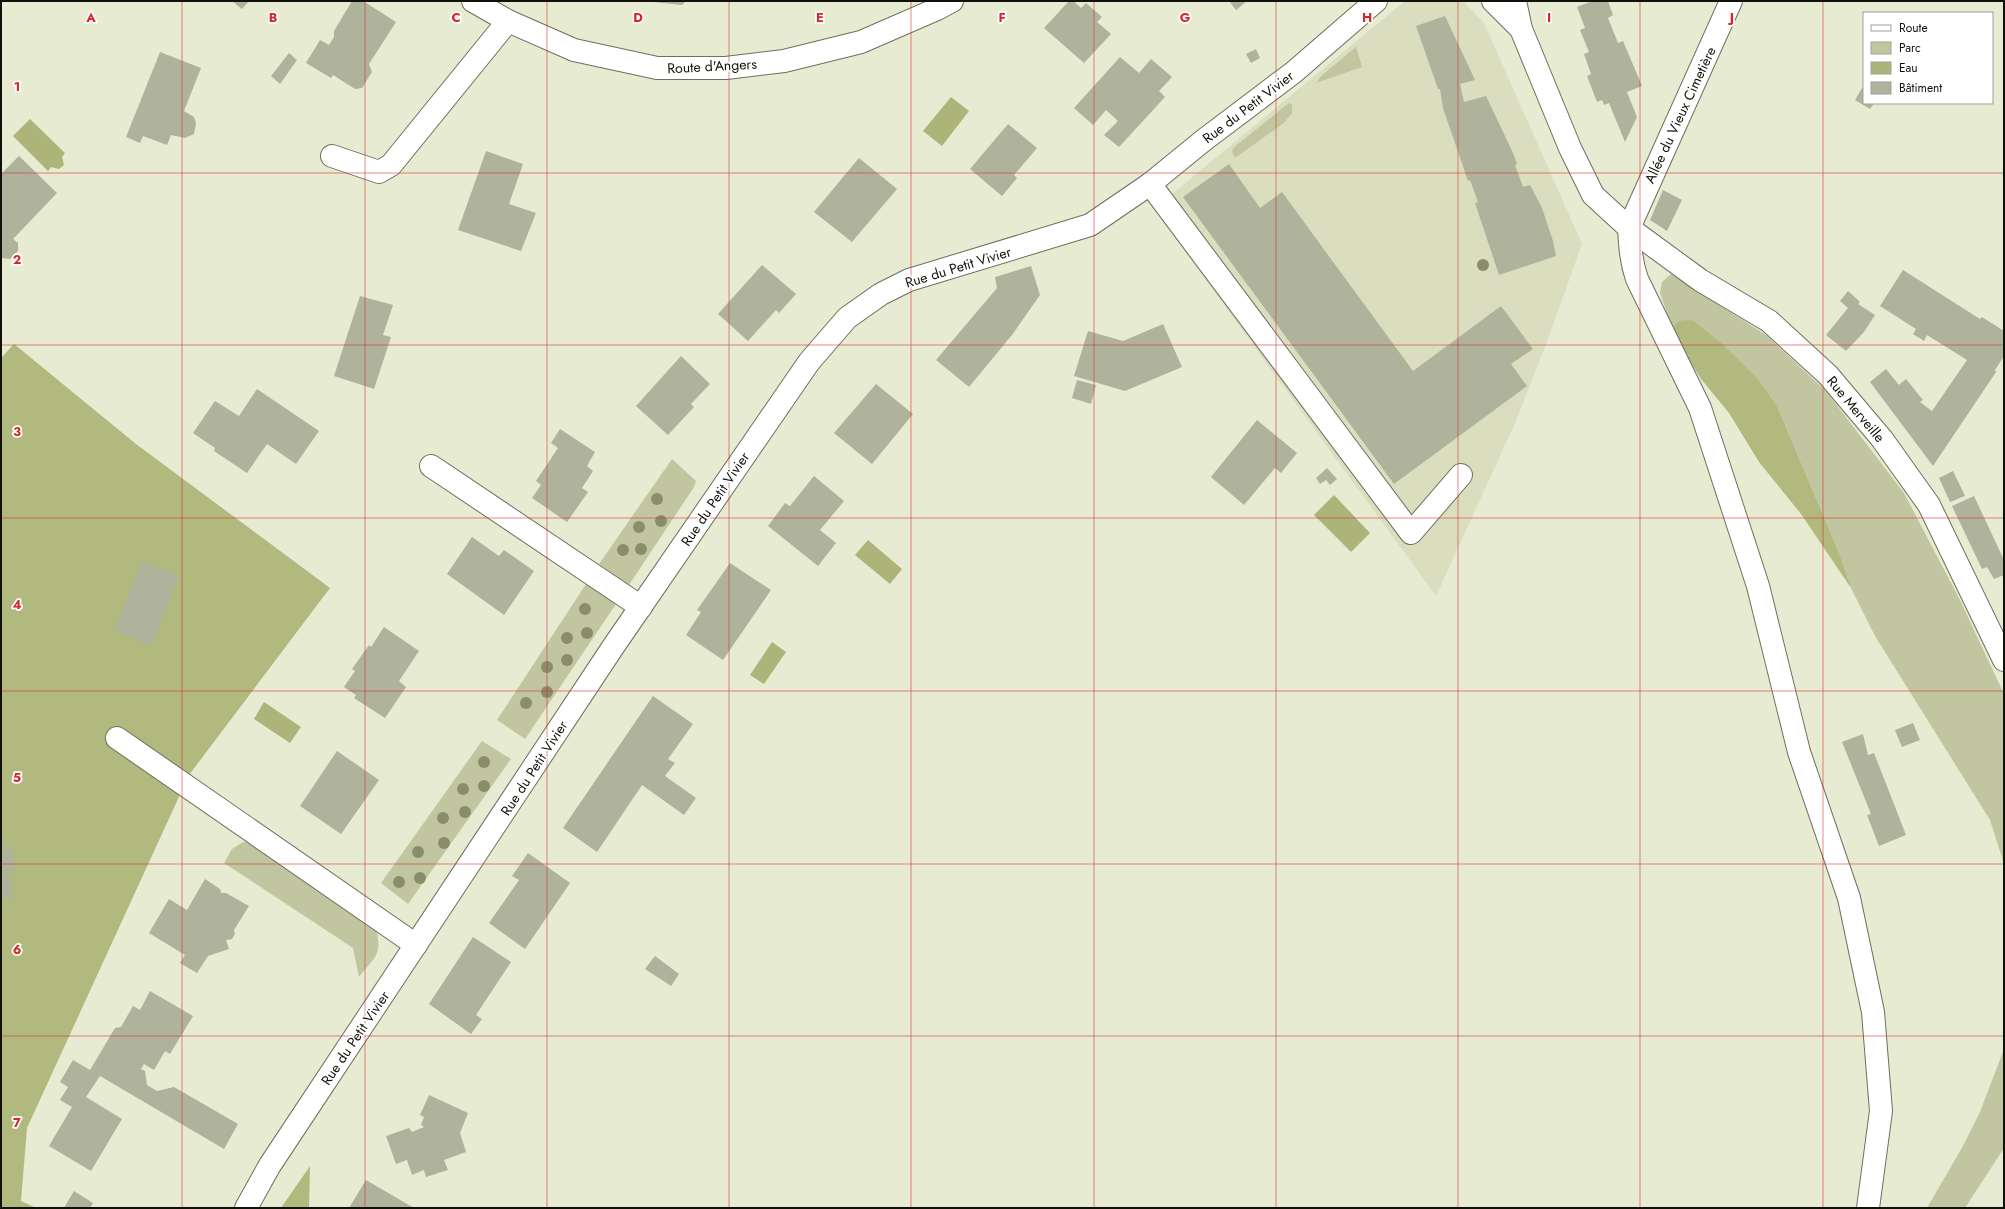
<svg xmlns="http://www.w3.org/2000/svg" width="2005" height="1209" viewBox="0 0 2005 1209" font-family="Jost,sans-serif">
	<rect width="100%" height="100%" fill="#e7ebd2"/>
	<polygon fill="#dadebe" points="1405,1 1463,1 1484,23 1582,244 1548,339 1516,421 1436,596 1154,209"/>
	<g fill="#c1c6a0">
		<polygon points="1356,47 1362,67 1316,83 1321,76"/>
		<polygon points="1289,103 1292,104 1292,113 1284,123 1235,158 1232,152 1233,148"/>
		<polygon points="1671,274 1766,335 1826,391 1904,493 1959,598 2004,694 2004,864 1990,820 1875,636 1851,588 1840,555 1777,406 1759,380 1694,321 1672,328 1660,293 1662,282"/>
		<polygon points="672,459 696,481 694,487 629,585 599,564"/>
		<polygon points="586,584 616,604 525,739 497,720"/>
		<polygon points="482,741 511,759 408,904 381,883"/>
		<path d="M243 842H250L376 929C383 955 374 958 359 977L353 948 224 863 232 849Z"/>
		<polygon points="2004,1049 2004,1148 1965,1208 1927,1208 1963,1146 1980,1112"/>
	</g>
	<g fill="#b2b97f">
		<polygon points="1686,320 1694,321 1721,343 1759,380 1777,406 1840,555 1851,588 1801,514 1759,462 1729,413 1701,379 1679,344 1672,328 1679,321"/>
		<polygon points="14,344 136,444 330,588 189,775 27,1128 21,1201 36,1208 1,1208 1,358"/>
		<polygon points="310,1166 309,1208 281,1208"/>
	</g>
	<g fill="#adb47a">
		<polygon points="951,97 969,111 942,146 923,131"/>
		<polygon points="30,119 65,153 62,157 64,165 59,169 51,167 48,171 13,136"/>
		<polygon points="1334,495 1370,533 1351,552 1314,515"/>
		<polygon points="868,540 902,569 890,584 855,555"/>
		<polygon points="772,642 786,652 764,684 750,675"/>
		<polygon points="264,702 301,727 290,743 254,719"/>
	</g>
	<g fill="#afb39b">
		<polygon points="232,1 249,1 242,9"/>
		<polygon points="352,1 363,1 396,22 369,64 372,72 362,88 355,89 333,75 331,78 306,63 320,40 329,45 334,37 334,31"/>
		<polygon points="643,1 686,1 682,5"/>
		<polygon points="1069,1 1073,1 1081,8 1086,3 1102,17 1097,22 1111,34 1084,63 1044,28"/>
		<polygon points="1229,1 1247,1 1236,10"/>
		<polygon points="1592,1 1608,1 1613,15 1608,18 1618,43 1623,41 1642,86 1627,92 1637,117 1625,142 1609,103 1604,105 1602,100 1597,102 1587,76 1591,74 1584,54 1589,52 1580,30 1585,28 1577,7"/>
		<polygon points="1445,16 1475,80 1460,84 1464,102 1486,96 1513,153 1517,164 1515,165 1523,187 1530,185 1542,208 1553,241 1556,256 1499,275 1475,203 1478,202 1470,180 1468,181 1443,108 1440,89 1438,89 1416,26"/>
		<polygon points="1256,49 1260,58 1251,63 1246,54"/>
		<polygon points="160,52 201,68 184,111 194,117 196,123 194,134 185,138 171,135 167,145 143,136 140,143 126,137"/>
		<polygon points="289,53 297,60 280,84 271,76"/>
		<polygon points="1120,57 1139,73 1151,59 1172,77 1159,91 1165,97 1119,147 1104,135 1118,121 1106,110 1093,125 1074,108"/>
		<polygon points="1864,85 1864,103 1874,103 1870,109 1855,100"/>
		<polygon points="1008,124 1037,148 1014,175 1017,178 1002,196 970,169"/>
		<polygon points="486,151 523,164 509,204 536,213 521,251 458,230"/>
		<polygon points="19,156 57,193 13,239 18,243 18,251 10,259 1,258 1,174"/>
		<polygon points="859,158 897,189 852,242 814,212"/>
		<polygon points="1229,164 1260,208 1282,192 1413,371 1501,306 1533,349 1511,364 1527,386 1394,484 1183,197"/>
		<polygon points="1663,190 1682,200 1667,231 1650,220"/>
		<polygon points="762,265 796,294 779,313 776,310 748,341 718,314"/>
		<polygon points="1031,266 1040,295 1012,335 969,387 936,360 997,288 995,277"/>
		<polygon points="1903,270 1980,319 1982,317 2004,331 2004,356 1995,370 1996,372 1933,466 1870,382 1886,369 1899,385 1906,379 1923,400 1920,402 1932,411 1967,360 1927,335 1924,341 1913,334 1916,329 1880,306"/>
		<polygon points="1848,291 1860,302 1858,304 1875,315 1864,332 1846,351 1826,335 1848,308 1840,301"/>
		<polygon points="360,296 393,305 383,335 391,337 374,389 334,376"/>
		<polygon points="1163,324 1182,367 1125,391 1074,376 1088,331 1123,341"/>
		<polygon points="681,356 710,384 691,404 694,407 668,435 636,406"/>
		<polygon points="1077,380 1096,385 1091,404 1072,398"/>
		<polygon points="876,384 913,414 872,464 834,433"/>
		<polygon points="257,389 319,431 296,464 267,444 247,473 214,451 215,448 193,433 215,401 239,416"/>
		<polygon points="1257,420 1297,453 1281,473 1275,468 1244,505 1211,477"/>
		<polygon points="560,429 595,452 587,466 593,471 582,488 588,492 567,522 532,498 541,485 536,481 558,448 551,443"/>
		<polygon points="1327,468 1337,479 1330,485 1326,480 1320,484 1316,478"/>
		<polygon points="1953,471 1965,496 1950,502 1939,478"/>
		<polygon points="814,476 844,501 820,530 836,543 818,566 768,526 785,503 790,506"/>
		<polygon points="1974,496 2004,560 2004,575 1994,579 1987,567 1982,569 1952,506"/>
		<polygon points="472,537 499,556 504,550 534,571 504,615 447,574"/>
		<polygon points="142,562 179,576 151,646 114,630"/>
		<polygon points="730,563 771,590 723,660 686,635 701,612 697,610"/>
		<polygon points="384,627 419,651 399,681 406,687 385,718 354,698 356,695 344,687 355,671 352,669 369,645 371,647"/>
		<polygon points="653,696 693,724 668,759 675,763 665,776 696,798 684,815 642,785 597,852 563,828"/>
		<polygon points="1913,723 1920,740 1902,747 1895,730"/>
		<polygon points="1863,734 1868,755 1874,753 1906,835 1879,846 1867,815 1871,814 1842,742"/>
		<polygon points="337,751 379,780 341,834 300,806"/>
		<polygon points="1,826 6,850 12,849 15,870 9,872 13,897 1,899"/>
		<polygon points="528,853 570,883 525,949 489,923 519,880 512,876"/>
		<polygon points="205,879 220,889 221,893 226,893 249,906 234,930 235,934 232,939 226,940 229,949 208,956 197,973 180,963 185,955 149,933 169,899 187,910"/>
		<polygon points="473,937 511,962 476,1015 482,1019 471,1034 429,1004"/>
		<polygon points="655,956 679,974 671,986 645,969"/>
		<polygon points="150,991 193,1016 170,1054 165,1051 154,1070 144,1064 141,1069 145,1071 147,1085 157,1091 174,1087 238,1124 224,1149 100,1076 86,1097 122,1119 91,1171 49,1146 72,1107 60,1100 68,1087 60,1082 73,1060 90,1070 115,1028 121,1027 133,1006 140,1010"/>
		<polygon points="429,1095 468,1113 460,1133 466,1152 444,1160 448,1170 426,1177 424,1170 412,1175 407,1160 396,1164 386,1136 409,1128 412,1132 424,1127 421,1125 424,1117 420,1115"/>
		<polygon points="366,1180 414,1208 349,1208"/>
		<polygon points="74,1191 93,1203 90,1208 64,1208"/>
	</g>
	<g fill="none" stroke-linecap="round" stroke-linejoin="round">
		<g stroke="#6d705b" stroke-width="24">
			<g id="minor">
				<polyline points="473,1 508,21 574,50 657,68 726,68 784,61 861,42 937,9 952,1"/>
				<polyline points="1493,1 1521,29"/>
				<polyline points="1515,1 1521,29 1570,148 1593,195 1629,228 1700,280 1769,321 1828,375 1882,439 1929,505 2004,660"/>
				<path d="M1731 1 1629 228C1630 246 1631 262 1637 279L1700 408 1758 586 1799 752 1849 898 1873 1012 1881 1111 1868 1208"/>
				<polyline points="332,156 379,172 391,165 508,21"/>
				<polyline points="1150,184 1411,533 1461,475"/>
				<polyline points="431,466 641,607"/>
				<polyline points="117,738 416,945"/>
				<polyline points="246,1208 270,1165 613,647 809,362 847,318 881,294 909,280 1090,225 1150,184 1204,140 1294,72 1376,1"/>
			</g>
		</g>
		<use href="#minor" stroke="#fff" stroke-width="22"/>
	</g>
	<g fill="#898d69">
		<circle cx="1483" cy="265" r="6"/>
		<circle cx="657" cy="499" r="6"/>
		<circle cx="661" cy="521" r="6"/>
		<circle cx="639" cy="527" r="6"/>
		<circle cx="641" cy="549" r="6"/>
		<circle cx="623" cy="550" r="6"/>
		<circle cx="585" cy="609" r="6"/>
		<circle cx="587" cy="633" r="6"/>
		<circle cx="567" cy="638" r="6"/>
		<circle cx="567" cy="660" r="6"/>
		<circle cx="547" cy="667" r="6"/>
		<circle cx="547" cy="692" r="6"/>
		<circle cx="526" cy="703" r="6"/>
		<circle cx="484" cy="762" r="6"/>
		<circle cx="484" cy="786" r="6"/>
		<circle cx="463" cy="789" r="6"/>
		<circle cx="465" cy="812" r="6"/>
		<circle cx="443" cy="818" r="6"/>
		<circle cx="444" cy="843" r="6"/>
		<circle cx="418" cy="852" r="6"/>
		<circle cx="420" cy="878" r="6"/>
		<circle cx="399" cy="882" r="6"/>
	</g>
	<path fill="none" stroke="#d62828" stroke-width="1" stroke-opacity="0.55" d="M182 1V1208M365 1V1208M547 1V1208M729 1V1208M911 1V1208M1094 1V1208M1276 1V1208M1458 1V1208M1640 1V1208M1823 1V1208M1 173H2004M1 345H2004M1 518H2004M1 691H2004M1 864H2004M1 1036H2004"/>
	<g text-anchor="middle" stroke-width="3.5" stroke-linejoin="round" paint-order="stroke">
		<g font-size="14" fill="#101109" stroke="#fff">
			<text transform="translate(712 66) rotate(-3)" y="5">Route d'Angers</text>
			<text transform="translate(1248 107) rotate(-37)" y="5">Rue du Petit Vivier</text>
			<text transform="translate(1680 115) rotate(-65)" y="5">Allée du Vieux Cimetière</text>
			<text transform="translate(958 267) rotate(-17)" y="5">Rue du Petit Vivier</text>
			<text transform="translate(1856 409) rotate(50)" y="5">Rue Merveille</text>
			<text transform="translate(715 499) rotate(-56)" y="5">Rue du Petit Vivier</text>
			<text transform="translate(534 768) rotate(-57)" y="5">Rue du Petit Vivier</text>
			<text transform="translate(355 1038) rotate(-56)" y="5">Rue du Petit Vivier</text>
		</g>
	</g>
	<g font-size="13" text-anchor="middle" font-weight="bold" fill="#d62828" stroke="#fff" stroke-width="3.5" stroke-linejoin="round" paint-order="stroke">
		<text x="91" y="22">A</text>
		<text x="273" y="22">B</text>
		<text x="456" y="22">C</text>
		<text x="638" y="22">D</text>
		<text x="820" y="22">E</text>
		<text x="1002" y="22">F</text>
		<text x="1185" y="22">G</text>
		<text x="1367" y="22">H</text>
		<text x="1549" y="22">I</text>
		<text x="1732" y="22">J</text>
		<text x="17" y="91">1</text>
		<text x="17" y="264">2</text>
		<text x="17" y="436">3</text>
		<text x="17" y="609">4</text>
		<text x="17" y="782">5</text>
		<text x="17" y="954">6</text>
		<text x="17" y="1127">7</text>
	</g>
	<rect width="2005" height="1209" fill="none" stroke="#101109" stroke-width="4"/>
	<rect x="1863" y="12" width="130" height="92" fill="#ffffff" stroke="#9fa09d"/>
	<rect x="1871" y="25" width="20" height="6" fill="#ffffff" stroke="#9fa09d"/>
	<text x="1899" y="32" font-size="12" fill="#101109">Route</text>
	<rect x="1871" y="42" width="20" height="12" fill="#c1c6a0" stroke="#9fa09d"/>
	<text x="1899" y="52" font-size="12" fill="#101109">Parc</text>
	<rect x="1871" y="62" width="20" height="12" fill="#adb47a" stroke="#9fa09d"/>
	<text x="1899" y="72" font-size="12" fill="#101109">Eau</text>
	<rect x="1871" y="82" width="20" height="12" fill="#afb39b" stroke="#9fa09d"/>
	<text x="1899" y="92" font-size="12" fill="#101109">Bâtiment</text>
</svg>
